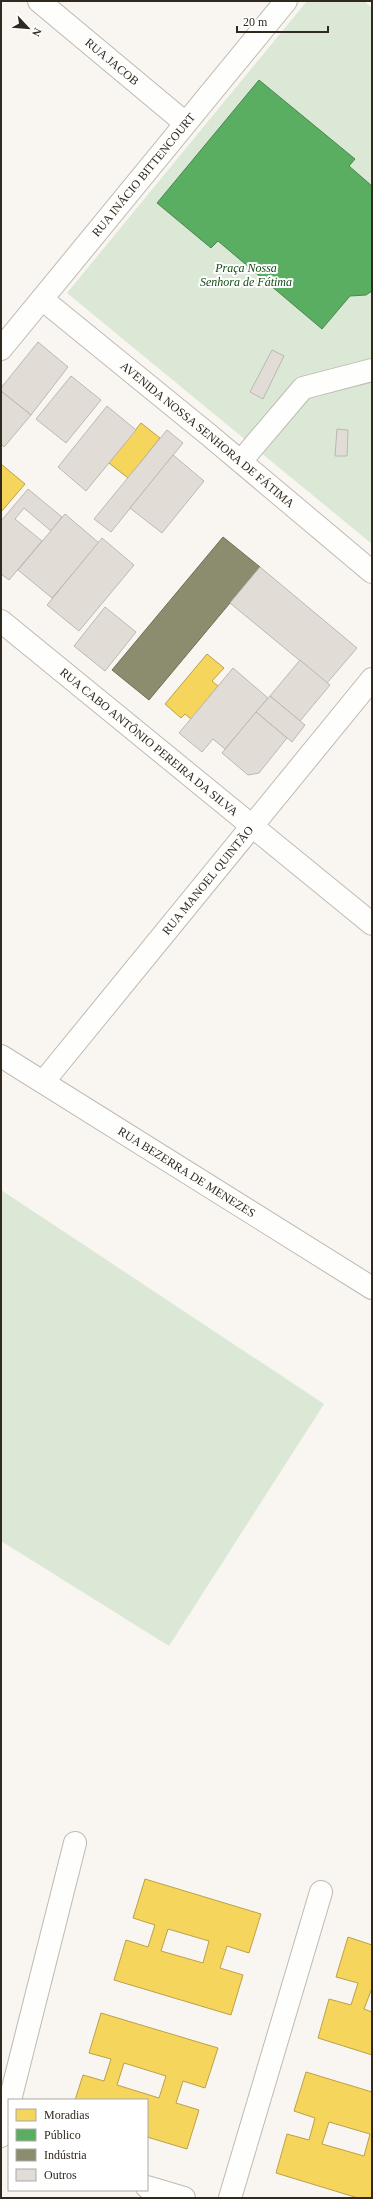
<svg xmlns="http://www.w3.org/2000/svg" width="373" height="2199" viewBox="0 0 373 2199" font-family="'Times New Roman',serif">
	<rect width="100%" height="100%" fill="#f9f5f0"/>
	<g fill="#dbe8d6">
		<polygon points="307,1 364,1 372,8 372,544 67,293"/>
		<polygon points="1,1190 324,1404 169,1646 1,1541"/>
	</g>
	<g fill="#f6d55c" stroke="#bba14a" fill-rule="evenodd">
		<polygon points="141,423 160,438 128,478 109,463"/>
		<polygon points="1,464 25,484 1,512"/>
		<polygon points="207,654 224,668 212,681 218,686 191,719 185,714 181,718 165,704"/>
		<path d="M145 1879 261 1914 249 1953 227 1946 220 1968 243 1975 231 2015 114 1980 126 1940 148 1947 155 1925 133 1918ZM168 1929 209 1941 203 1963 161 1951Z"/>
		<polygon points="348,1937 372,1945 372,1988 364,2009 372,2012 372,2055 318,2038 329,1999 351,2005 358,1983 336,1977"/>
		<path d="M101 2013 218 2048 205 2088 183 2081 176 2103 199 2110 187 2149 147 2137V2100H75L83 2075 104 2081 111 2059 89 2053ZM124 2063 166 2076 159 2098 117 2085Z"/>
		<path d="M306 2072 372 2092V2198H358L276 2173 287 2134 309 2140 315 2118 294 2111ZM329 2122 370 2134 364 2156 322 2144Z"/>
	</g>
	<polygon fill="#5aae61" stroke="#4d864e" points="259,80 355,159 349,166 372,186 372,291 366,295 350,296 322,329 218,241 211,248 157,203"/>
	<polygon fill="#8c8c6e" stroke="#706e57" points="223,537 260,567 149,700 112,670"/>
	<g fill="#e1dcd6" stroke="#bcb8b1">
		<polygon points="38,342 68,367 31,415 1,391 1,388"/>
		<polygon points="272,350 284,356 263,399 250,392"/>
		<polygon points="71,376 101,400 66,443 36,419"/>
		<polygon points="1,391 31,415 4,447 1,444"/>
		<polygon points="107,406 136,430 86,491 58,467"/>
		<polygon points="337,429 348,430 347,456 335,456"/>
		<polygon points="167,430 183,443 111,532 94,519"/>
		<polygon points="173,455 204,481 162,533 130,508"/>
		<polygon points="28,489 62,517 51,531 24,508 15,519 42,541 9,580 1,574 1,521"/>
		<polygon points="65,514 99,543 52,598 18,570"/>
		<polygon points="102,538 134,565 79,631 47,605"/>
		<polygon points="260,567 357,648 327,683 230,603"/>
		<polygon points="105,607 136,632 105,671 74,646"/>
		<polygon points="300,660 330,685 300,721 270,696"/>
		<polygon points="233,668 268,698 225,749 213,739 202,752 179,733"/>
		<polygon points="270,696 305,725 292,742 256,712"/>
		<polygon points="256,712 287,738 259,773 248,775 222,753"/>
	</g>
	<g fill="none" stroke-linecap="round" stroke-linejoin="round">
		<g stroke="#bebab3" stroke-width="24">
			<g id="minor">
				<path id="s1" d="M39 1 184 122"/>
				<path id="s2" d="M42 299 209 435 372 572"/>
				<path id="s3" d="M1 349 286 1"/>
				<polyline points="241,461 303,388 372,370"/>
				<path id="s4" d="M1 621 372 924"/>
				<path id="s5" d="M1 1056 372 1288"/>
				<path id="s6" d="M44 1081 372 679"/>
				<polyline points="10,2100 75,1843"/>
				<polyline points="1,2136 9,2104"/>
				<polyline points="147,2187 184,2198"/>
				<polyline points="230,2198 321,1892"/>
			</g>
		</g>
		<use href="#minor" stroke="#fefefd" stroke-width="22"/>
	</g>
	<g text-anchor="middle" stroke-width="4" stroke-linejoin="round" paint-order="stroke">
		<g font-size="12" fill="#302920" stroke="#fff">
			<text dy="4" stroke="none"><textPath href="#s1" startOffset="95">RUA JACOB</textPath></text>
			<text dy="4" stroke="none"><textPath href="#s3" startOffset="225">RUA INÁCIO BITTENCOURT</textPath></text>
			<text dy="4" stroke="none"><textPath href="#s2" startOffset="214">AVENIDA NOSSA SENHORA DE FÁTIMA</textPath></text>
			<text dy="4" stroke="none"><textPath href="#s4" startOffset="191">RUA CABO ANTÔNIO PEREIRA DA SILVA</textPath></text>
			<text dy="4" stroke="none"><textPath href="#s6" startOffset="259">RUA MANOEL QUINTÃO</textPath></text>
			<text dy="4" stroke="none"><textPath href="#s5" startOffset="219">RUA BEZERRA DE MENEZES</textPath></text>
		</g>
		<g font-size="12" font-style="italic" fill="#114b14" stroke="#fff">
			<text x="246" y="272">Praça Nossa<tspan x="246" dy="14">Senhora de Fátima</tspan></text>
		</g>
	</g>
	<rect width="373" height="2199" fill="none" stroke="#302920" stroke-width="4"/>
	<rect x="8" y="2099" width="140" height="92" fill="#ffffff" stroke="#aca9a6"/>
	<rect x="16" y="2109" width="20" height="12" fill="#f6d55c" stroke="#aca9a6"/>
	<text x="44" y="2119" font-size="12" fill="#302920">Moradias</text>
	<rect x="16" y="2129" width="20" height="12" fill="#5aae61" stroke="#aca9a6"/>
	<text x="44" y="2139" font-size="12" fill="#302920">Público</text>
	<rect x="16" y="2149" width="20" height="12" fill="#8c8c6e" stroke="#aca9a6"/>
	<text x="44" y="2159" font-size="12" fill="#302920">Indústria</text>
	<rect x="16" y="2169" width="20" height="12" fill="#e1dcd6" stroke="#aca9a6"/>
	<text x="44" y="2179" font-size="12" fill="#302920">Outros</text>
	<g transform="translate(28 28) rotate(116)" stroke="#ffffff" stroke-width="3" paint-order="stroke">
	<path d="M0-3L7 15L0 10L-7 15Z" fill="#302920"/>
	<text y="-6" font-size="11" font-weight="bold" text-anchor="middle" fill="#302920">N</text>
	</g>
	<path d="M237 26v6h91v-6" fill="none" stroke="#302920" stroke-width="2"/>
	<text x="243" y="26" font-size="12" fill="#302920" stroke="#ffffff" stroke-width="3" paint-order="stroke">20 m</text>
</svg>
